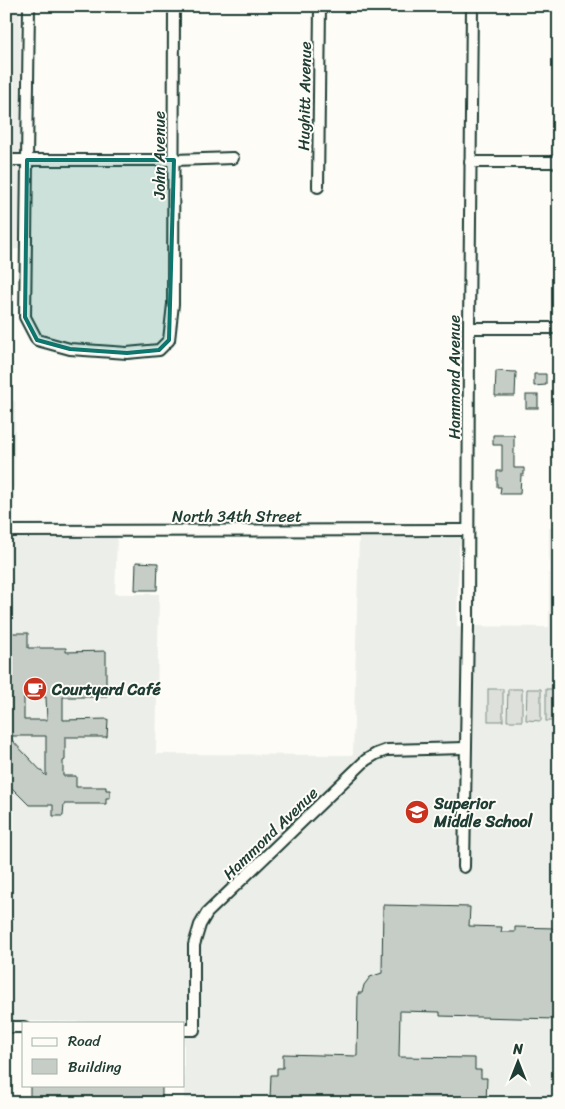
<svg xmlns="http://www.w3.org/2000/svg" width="565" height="1109" viewBox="0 0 565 1109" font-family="Sriracha,sans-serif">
	<rect width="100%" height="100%" fill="#fdfcf7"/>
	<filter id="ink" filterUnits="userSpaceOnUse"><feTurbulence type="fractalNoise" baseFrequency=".02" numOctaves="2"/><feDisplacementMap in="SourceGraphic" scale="10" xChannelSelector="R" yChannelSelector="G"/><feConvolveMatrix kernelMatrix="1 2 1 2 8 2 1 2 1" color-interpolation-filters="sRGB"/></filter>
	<g filter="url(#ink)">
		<g fill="#eceee9">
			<polygon points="6,6 20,6 21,173 20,249 6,250"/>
			<polygon points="6,393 15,402 14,523 6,523"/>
			<polygon points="549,528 559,528 559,1103 184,1103 184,1023 6,1021 6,538 117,537 115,594 159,594 156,754 353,755 359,536 430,536 468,530 468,540 459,546 457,626 549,627"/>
			<polygon points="6,1035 12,1035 11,1103 6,1103"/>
		</g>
		<g fill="#dde0db" stroke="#7e8e88">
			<rect x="488" y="689" width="15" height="32"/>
			<polygon points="508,689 522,689 522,721 507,721"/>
			<polygon points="527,689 541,689 541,721 526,720"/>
			<rect x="546" y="689" width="13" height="32"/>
		</g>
		<g fill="#c6cdc7" stroke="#1f3d34" fill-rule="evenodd">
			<polygon points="496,371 516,372 515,396 495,396"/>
			<polygon points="534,374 546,374 546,385 534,386"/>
			<rect x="526" y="395" width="12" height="13"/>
			<polygon points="493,435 514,435 514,468 524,468 524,475 521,475 520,494 500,494 501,487 497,487 497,471 502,471 502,445 493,445"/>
			<polygon points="136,562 158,563 157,590 135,590"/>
			<path d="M6 633H28V648H66V652L106 651V697H63V720L108 719 107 737H65V760L63 761V776H76V787H106V790H110V798H106V804H64L63 816H53V805H29L6 782 11 777 6 773ZM24 697H46L47 720H24ZM8 736H46V776Z"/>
			<polygon points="383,905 470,907 469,926 502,927 501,932 515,932 515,927 555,928 555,947 559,947 559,985 556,985 555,1019 440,1016 440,1012 400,1011 399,1057 475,1058 475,1070 481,1070 481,1078 487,1078 486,1102 276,1103 276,1099 270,1099 271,1075 277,1075 277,1068 283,1068 283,1054 357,1056 358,993 362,993 364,985 370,977 382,973"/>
			<rect x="30" y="1085" width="132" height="18"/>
		</g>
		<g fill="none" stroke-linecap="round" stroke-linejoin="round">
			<g stroke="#1f3d34" stroke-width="14">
				<g id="minor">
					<polyline points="29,6 25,317 37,340 70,349 127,353 159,350 169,340 173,304 174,6"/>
					<polyline points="6,160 174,160 233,158"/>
					<polyline points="470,162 559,162"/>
					<polyline points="318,187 320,6"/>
					<polyline points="469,328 559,328"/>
					<polyline points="6,531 468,530"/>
					<polyline points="464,867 468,626 469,328 472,6"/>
					<polyline points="6,1027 24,1027"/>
					<polyline points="184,1030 194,1030 194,945 200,925 207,913 366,760 376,754 387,750 465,748"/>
				</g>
			</g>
			<use href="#minor" stroke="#fdfcf7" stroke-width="10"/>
		</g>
	</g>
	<path fill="#0f766e" fill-opacity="0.2" stroke="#0f766e" stroke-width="4" stroke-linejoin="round" d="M27 160H174L169 340 159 350 127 353 70 349 37 340 25 317Z"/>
	<defs>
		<g id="cafe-disc" transform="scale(1.25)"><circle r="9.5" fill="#c8321e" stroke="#fdfcf7"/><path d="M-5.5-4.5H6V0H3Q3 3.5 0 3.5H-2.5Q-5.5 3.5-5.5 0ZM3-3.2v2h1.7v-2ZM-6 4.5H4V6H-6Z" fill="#fff"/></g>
		<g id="school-disc" transform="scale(1.25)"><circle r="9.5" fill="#c8321e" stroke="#fdfcf7"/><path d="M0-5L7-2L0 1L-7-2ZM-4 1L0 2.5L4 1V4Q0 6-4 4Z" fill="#fff"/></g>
	</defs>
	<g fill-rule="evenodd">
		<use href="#cafe-disc" x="35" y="689"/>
		<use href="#school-disc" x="417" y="812"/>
	</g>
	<g text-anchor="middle" stroke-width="4" stroke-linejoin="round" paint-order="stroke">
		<g font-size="16" fill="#1f3d34" stroke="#fdfcf7">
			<text transform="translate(304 96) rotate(-89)" y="6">Hughitt Avenue</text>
			<text transform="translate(159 155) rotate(-90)" y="6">John Avenue</text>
			<text transform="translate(454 377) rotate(-90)" y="6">Hammond Avenue</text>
			<text x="237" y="522">North 34th Street</text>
			<text transform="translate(270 833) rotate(-44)" y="6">Hammond Avenue</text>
		</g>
		<g font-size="16" font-weight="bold" fill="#1f3d34" stroke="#fdfcf7" text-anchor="start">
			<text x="52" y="695">Courtyard Café</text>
			<text x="434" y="809">Superior<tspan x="434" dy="18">Middle School</tspan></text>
		</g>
	</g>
	<rect width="565" height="1109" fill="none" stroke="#fdfcf7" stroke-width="25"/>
	<rect x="12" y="12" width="540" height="1084" fill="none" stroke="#1f3d34" stroke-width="2" filter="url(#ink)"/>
	<rect x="22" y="1022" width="162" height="65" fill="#fdfcf7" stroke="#a4b0a9"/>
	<rect x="32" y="1038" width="25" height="8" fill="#fdfcf7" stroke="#a4b0a9"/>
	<text x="68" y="1046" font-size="15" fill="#1f3d34">Road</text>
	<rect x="32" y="1059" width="25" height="15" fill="#c6cdc7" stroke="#a4b0a9"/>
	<text x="68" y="1072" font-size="15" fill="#1f3d34">Building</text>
	<g transform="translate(518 1062)" stroke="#fdfcf7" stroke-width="4" paint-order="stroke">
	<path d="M0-4L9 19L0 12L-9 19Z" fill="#1f3d34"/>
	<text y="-8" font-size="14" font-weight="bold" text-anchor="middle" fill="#1f3d34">N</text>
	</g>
</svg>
